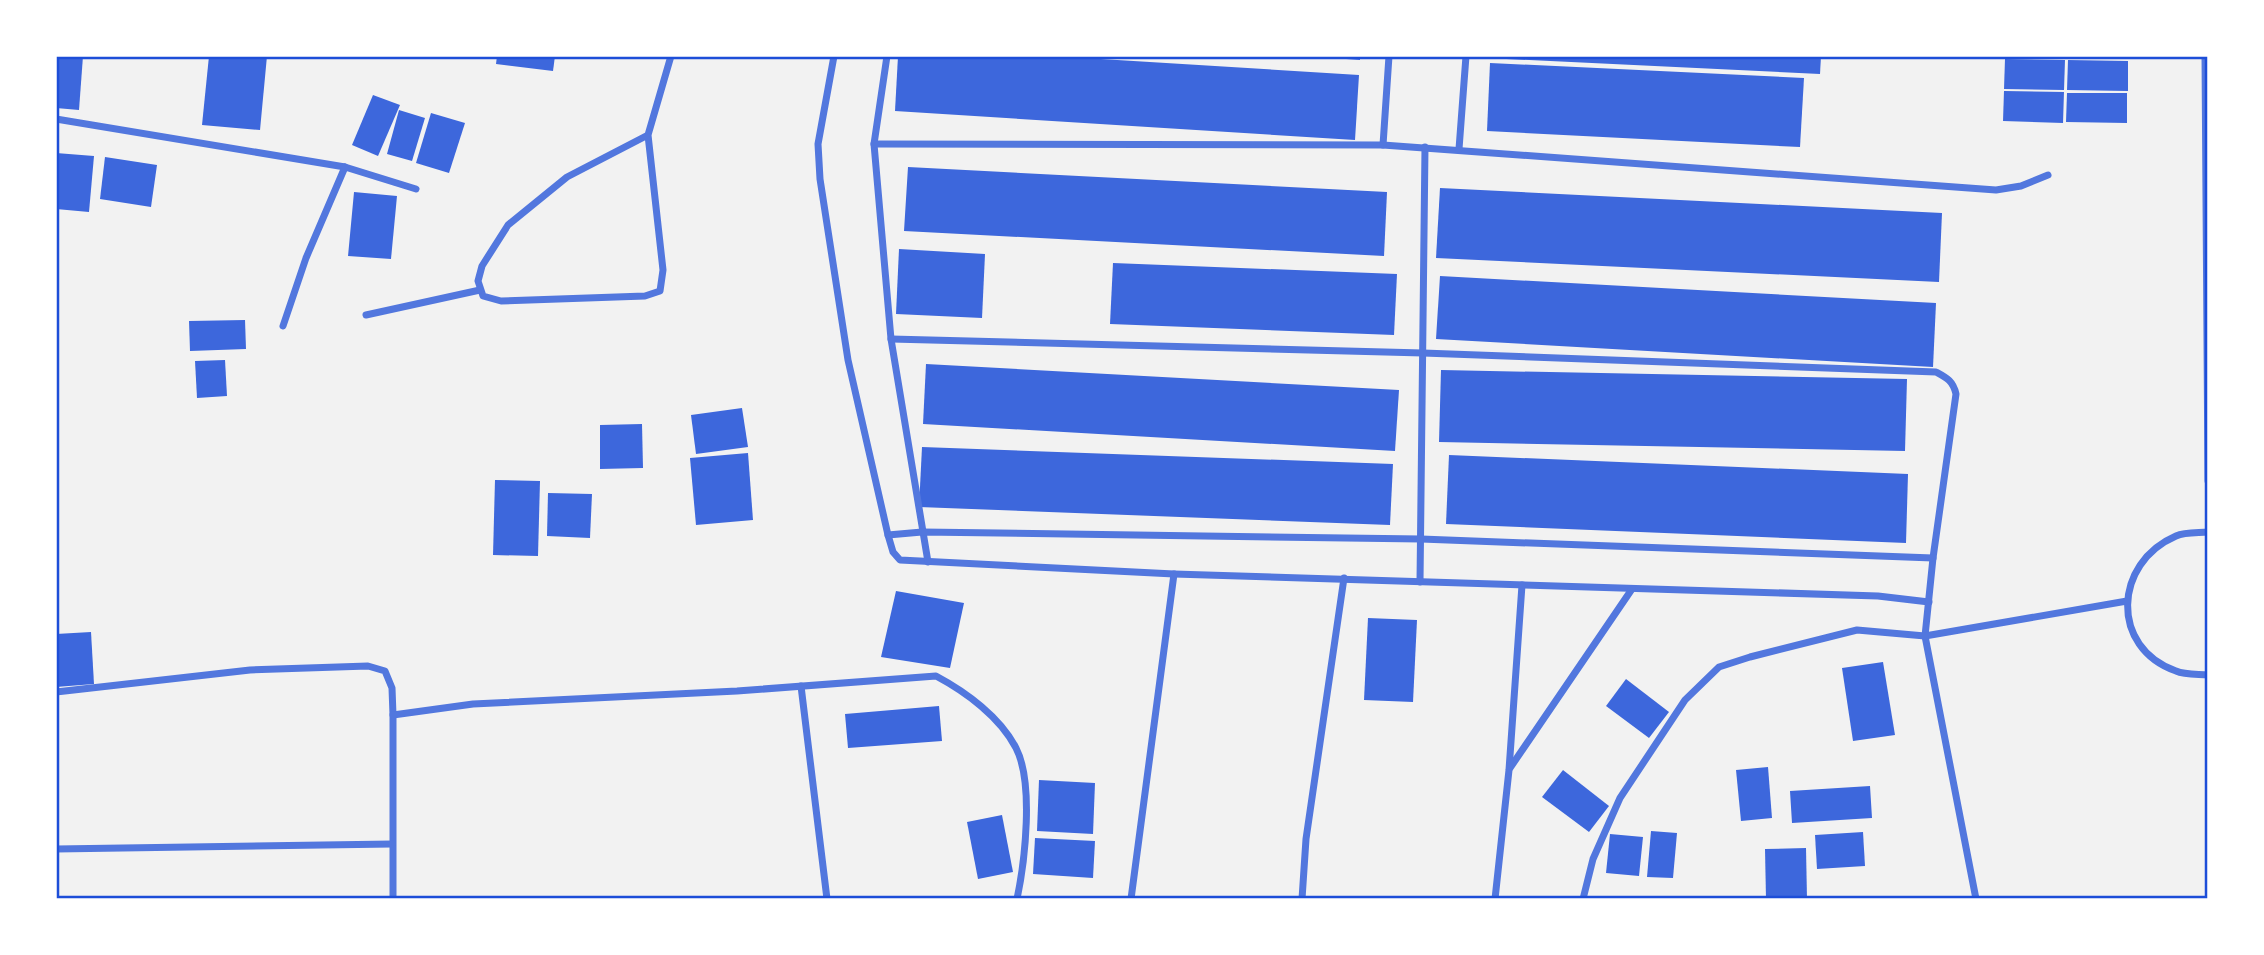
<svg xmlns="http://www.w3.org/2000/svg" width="2264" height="955" viewBox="0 0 2264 955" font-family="Roboto,sans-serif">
	<rect width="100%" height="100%" fill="#f2f2f2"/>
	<g fill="#3d67dc">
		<polygon points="56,56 83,56 79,110 56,108"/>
		<polygon points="209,56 267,56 260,130 202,125"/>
		<polygon points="497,56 555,56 553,71 496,64"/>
		<polygon points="898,56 1052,56 1359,75 1355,140 895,111"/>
		<polygon points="1332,56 1360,56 1360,60 1332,58"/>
		<polygon points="1486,56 1821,56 1820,74 1486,58"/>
		<polygon points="2005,59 2065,60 2064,90 2004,89"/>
		<polygon points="2068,60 2128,61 2128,91 2067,90"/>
		<polygon points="1490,63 1804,78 1800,147 1487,131"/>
		<polygon points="2004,91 2064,92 2063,123 2003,121"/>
		<polygon points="2067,93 2127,93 2127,123 2066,122"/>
		<polygon points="373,95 400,105 378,156 352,145"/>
		<polygon points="399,110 425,118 412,161 387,154"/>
		<polygon points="431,113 465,123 449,173 416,163"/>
		<polygon points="56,153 94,156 89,212 56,209"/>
		<polygon points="105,157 157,165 151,207 100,199"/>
		<polygon points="908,167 1387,192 1384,256 904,231"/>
		<polygon points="1440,188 1942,213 1939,282 1436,258"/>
		<polygon points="354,192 397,196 391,259 348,256"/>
		<polygon points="899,249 985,254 982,318 896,314"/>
		<polygon points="1113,263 1397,274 1394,335 1110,324"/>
		<polygon points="1440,276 1936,303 1933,367 1436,339"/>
		<polygon points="245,320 246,349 190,351 189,321"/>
		<polygon points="225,360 227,396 197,398 195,361"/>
		<polygon points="926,364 1399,390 1395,451 923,424"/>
		<polygon points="1441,370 1907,379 1905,451 1439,442"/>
		<polygon points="742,408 748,447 696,454 691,415"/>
		<polygon points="642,424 643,468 600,469 600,425"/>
		<polygon points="922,447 1393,464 1390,525 919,507"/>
		<polygon points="748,453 753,520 696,525 690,458"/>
		<polygon points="1449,455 1908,474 1906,543 1446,524"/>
		<polygon points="495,480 540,481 538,556 493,555"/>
		<polygon points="548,493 592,494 590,538 547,536"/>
		<polygon points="896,591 964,603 950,668 881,657"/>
		<polygon points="1368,618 1417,620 1413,702 1364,700"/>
		<polygon points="91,632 94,684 56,687 56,634"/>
		<polygon points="1883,662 1895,735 1853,741 1842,668"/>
		<polygon points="1626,679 1669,712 1649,738 1606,706"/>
		<polygon points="939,706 942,741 848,748 845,714"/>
		<polygon points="1768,767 1772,818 1741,821 1736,770"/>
		<polygon points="1563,770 1609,806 1589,832 1542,797"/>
		<polygon points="1039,780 1095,783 1093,834 1037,831"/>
		<polygon points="1870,786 1872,818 1792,823 1790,791"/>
		<polygon points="1002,815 1013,872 978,879 967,822"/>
		<polygon points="1651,831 1677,833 1673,878 1647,877"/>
		<polygon points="1863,832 1865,866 1817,869 1815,835"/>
		<polygon points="1610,834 1643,837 1639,876 1606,873"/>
		<polygon points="1035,838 1095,841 1093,878 1033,874"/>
		<polygon points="1806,848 1807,899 1766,899 1765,849"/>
	</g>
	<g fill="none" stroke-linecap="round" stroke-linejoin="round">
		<g stroke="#5277de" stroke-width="7">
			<polyline points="834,56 818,144 820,179 848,360 888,535 893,552 900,560 1174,574 1878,596 1929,602"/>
			<polyline points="887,56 874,144 891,339 928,562"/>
			<polyline points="2205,56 2208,481"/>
			<polyline points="56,119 345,167 416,189"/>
			<polyline points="648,135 567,177 508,225 482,266 478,281 483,296 501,301 645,296 660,291 663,270 648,135 671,56"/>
			<polyline points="874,144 1383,145 1996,190 2021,186 2048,175"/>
			<polyline points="1383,145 1389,56"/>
			<polyline points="1459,149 1466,56"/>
			<polyline points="366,315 480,290"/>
			<polyline points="283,326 306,258 345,167"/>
			<path d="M891 339 1423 353 1936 372C1947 378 1953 381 1956 394L1933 558 1925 636 1976 899"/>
			<path d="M2208 532C2198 533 2185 532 2176 536 2113 563 2110 648 2176 671 2185 675 2198 674 2208 675"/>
			<polyline points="888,535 922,532 1421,539 1933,558"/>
			<polyline points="1420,582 1425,147"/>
			<polyline points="801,686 827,899"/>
			<polyline points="56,692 250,670 368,666 385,671 392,688 393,715 393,899"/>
			<path d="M393 715 473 704 737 691 936 676C966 692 1000 717 1016 748 1034 783 1025 861 1017 899"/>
			<polyline points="1510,768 1632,589"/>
			<polyline points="56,849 392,844"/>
			<polyline points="1131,899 1174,574"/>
			<polyline points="1302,899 1306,839 1344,578"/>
			<polyline points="1495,899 1509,770 1522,585"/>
			<polyline points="1583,899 1593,859 1620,798 1685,700 1719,667 1750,657 1857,630 1925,636 2127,601"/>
		</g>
	</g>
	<rect width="2264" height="955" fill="none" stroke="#ffffff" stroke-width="116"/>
	<rect x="58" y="58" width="2148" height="839" fill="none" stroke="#1d4ed8" stroke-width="2.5"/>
</svg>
